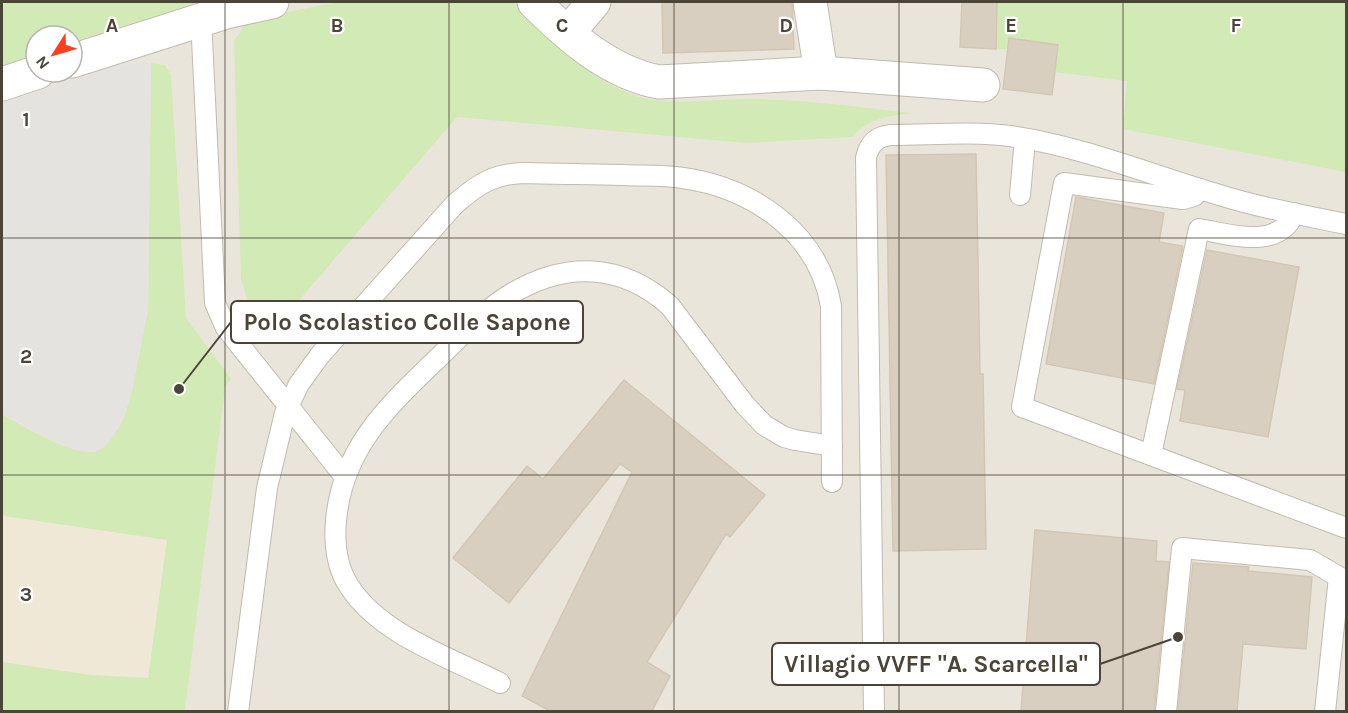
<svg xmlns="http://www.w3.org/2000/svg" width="1348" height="713" viewBox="0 0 1348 713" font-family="Karla,sans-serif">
	<rect width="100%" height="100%" fill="#f6f3ec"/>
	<path fill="#eae5da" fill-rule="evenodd" d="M2 2H1346V711H2ZM36 36H72V72H36Z"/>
	<polygon fill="#efe8d6" points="151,63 165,65 171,75 186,318 231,379 225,387 185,711 2,711 2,414 42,436 80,451 118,429 124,417 132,391 148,310"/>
	<g fill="#d2eab5">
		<polygon points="2,2 200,2 72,42 72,36 36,36 36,54 2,66"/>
		<path d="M338 2H514C549 37 587 79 636 96 671 107 717 98 754 99 807 100 860 107 913 113 889 116 869 118 852 137L746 143 457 117 269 335 250 308 241 279 234 41 248 20Z"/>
		<polygon points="997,2 1346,2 1346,172 1123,129 1127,81 1054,72 1058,45 1010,38 1008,49 996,49"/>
		<path d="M151 63 165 65 171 75 186 318 231 379 225 387 185 711H2V662L91 675 148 678 167 540 4 516 2 511V414C28 429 56 446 86 452L118 429 124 417 132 391 148 310Z"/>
	</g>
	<polygon fill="#e5e3e0" points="151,63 148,310 132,391 124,417 114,435 104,447 95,452 86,452 70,448 42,436 2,413 2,103 117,65"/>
	<g fill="#d8cfc1" stroke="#d3c7b4" stroke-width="1.5">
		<polygon points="662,2 792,2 794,49 663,53"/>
		<polygon points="962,2 997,2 996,49 960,47"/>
		<polygon points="1009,38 1058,45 1052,95 1003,89"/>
		<polygon points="976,154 980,374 983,374 986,549 893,551 886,155"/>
		<polygon points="1076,197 1164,213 1159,242 1183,246 1154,384 1046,364"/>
		<polygon points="1207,250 1299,267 1268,437 1180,421 1185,390 1177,389"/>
		<polygon points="624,380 765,495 730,537 726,534 647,662 670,676 652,711 550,711 522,696 632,472 620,464 509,603 453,558 527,466 543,479"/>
		<polygon points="1035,530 1157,541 1156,561 1169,562 1154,711 1021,711"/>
		<polygon points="1193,563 1249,567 1248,571 1312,577 1306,649 1243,644 1237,711 1178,711"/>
	</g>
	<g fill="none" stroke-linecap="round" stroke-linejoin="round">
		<g stroke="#c2bbae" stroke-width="22">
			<g id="service">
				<polyline points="201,19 215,303 226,328 345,477"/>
				<polyline points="1200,189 1194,196 1183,199 1064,183 1022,407 1346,528"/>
				<polyline points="1020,195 1025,139"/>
				<path d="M1151 455 1199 229C1229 234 1279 251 1294 213"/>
				<path d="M500 683C451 658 379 634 349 586 336 566 334 544 336 521 342 449 387 407 436 360 460 337 483 311 511 294 566 261 622 263 670 306L745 405 764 425 784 437 795 440 832 446"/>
				<path d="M238 712 267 488 285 413 299 384 320 355 455 204C479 183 495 173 527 173 559 174 591 174 623 175 643 176 663 175 683 178 753 188 819 233 831 306L832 482"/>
				<path d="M874 712 866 158C869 144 877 136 891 135 930 135 971 131 1010 136 1080 146 1146 173 1213 193 1256 207 1302 215 1346 224"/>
				<polyline points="1166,712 1182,548 1310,560 1339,577 1325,712"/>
			</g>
		</g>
		<g stroke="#c2bbae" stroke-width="35">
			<g id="minor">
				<path d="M534 2C568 36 610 73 659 82L821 73 983 85"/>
				<polyline points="810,2 821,73"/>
				<polyline points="568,33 594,2"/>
				<polyline points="72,61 226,12 272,2"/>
				<polyline points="2,84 38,72"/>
			</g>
		</g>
		<use href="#service" stroke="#fff" stroke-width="20"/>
		<use href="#minor" stroke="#fff" stroke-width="33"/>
	</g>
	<path fill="none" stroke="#4b4439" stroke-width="1.5" stroke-opacity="0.55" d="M225 2V712M449 2V712M674 2V712M899 2V712M1123 2V712M2 238H1346M2 475H1346"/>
	<g font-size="20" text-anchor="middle" font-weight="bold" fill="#4b4439" stroke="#fff" stroke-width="4.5" stroke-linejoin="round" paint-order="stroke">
		<text x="112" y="32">A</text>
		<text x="337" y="32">B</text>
		<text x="562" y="32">C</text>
		<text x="786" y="32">D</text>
		<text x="1011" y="32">E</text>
		<text x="1236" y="32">F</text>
		<text x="26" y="126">1</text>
		<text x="26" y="363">2</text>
		<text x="26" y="601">3</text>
	</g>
	<path fill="none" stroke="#4b4439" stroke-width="2" d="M179 389L231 322M1178 637L1100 664"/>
	<g fill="#4b4439" stroke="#fff" stroke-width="2">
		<circle cx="179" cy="389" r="6"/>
		<circle cx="1178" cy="637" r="6"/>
	</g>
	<g fill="#fff" stroke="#4b4439" stroke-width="2">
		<rect x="231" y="301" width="352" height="42" rx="6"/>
		<rect x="772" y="643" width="328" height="42" rx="6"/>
	</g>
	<g font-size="24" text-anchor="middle" font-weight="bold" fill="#4b4439">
		<text x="407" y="330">Polo Scolastico Colle Sapone</text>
		<text x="936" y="672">Villagio VVFF "A. Scarcella"</text>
	</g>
	<rect width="1348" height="713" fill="none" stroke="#4b4439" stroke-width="6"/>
	<g transform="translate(54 54) rotate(233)"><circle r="28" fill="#ffffff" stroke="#b7b4b0" stroke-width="1.5"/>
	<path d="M0-4.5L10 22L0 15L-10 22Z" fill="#fc3f1d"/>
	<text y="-9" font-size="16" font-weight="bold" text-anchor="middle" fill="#4b4439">N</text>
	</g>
</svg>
